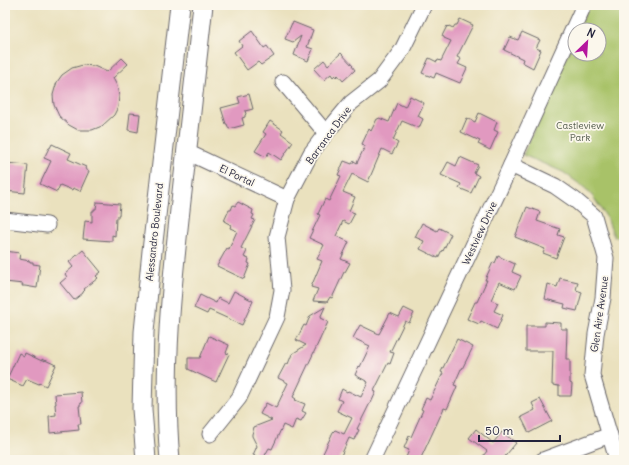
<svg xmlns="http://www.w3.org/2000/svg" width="629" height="465" viewBox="0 0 629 465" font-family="Delius,sans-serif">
	<rect width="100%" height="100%" fill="#fbf7ec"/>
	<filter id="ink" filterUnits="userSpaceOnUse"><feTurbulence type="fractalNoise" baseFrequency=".025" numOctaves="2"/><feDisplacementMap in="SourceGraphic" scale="8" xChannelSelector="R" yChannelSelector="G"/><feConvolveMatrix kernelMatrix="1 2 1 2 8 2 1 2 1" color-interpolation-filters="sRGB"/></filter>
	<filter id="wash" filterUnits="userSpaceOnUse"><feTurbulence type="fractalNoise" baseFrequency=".012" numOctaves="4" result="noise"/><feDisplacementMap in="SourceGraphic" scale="16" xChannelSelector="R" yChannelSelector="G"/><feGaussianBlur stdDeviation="0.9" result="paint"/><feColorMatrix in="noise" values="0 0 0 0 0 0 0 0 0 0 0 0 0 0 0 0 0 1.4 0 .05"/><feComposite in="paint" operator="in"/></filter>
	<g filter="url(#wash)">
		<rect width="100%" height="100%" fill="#eae1be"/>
		<polygon fill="#a8c268" stroke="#657252" points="589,5 624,5 624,234 614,237 607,218 594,198 585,188 563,172 523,155 575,37 575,54 599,54 599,30 578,30"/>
		<g id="blocks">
			<g fill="#e199c0">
				<polygon points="460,19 473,25 457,57 461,59 458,64 467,68 460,83 436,73 434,78 422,73 429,58 437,62 438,60 441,61 451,41 444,38 444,37 442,36 447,26 448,27 449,26 453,28 455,25 457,25"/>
				<polygon points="293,22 313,30 307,47 313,49 308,61 294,55 301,36 293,42 285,39 292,23 293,23"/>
				<polygon points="252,31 264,48 267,46 274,56 261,65 258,62 247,70 234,52 242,46 239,41"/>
				<polygon points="522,32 540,40 536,48 541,50 533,68 522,62 523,59 504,50 510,37 518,40"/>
				<polygon points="341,53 353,66 352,66 355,70 343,81 338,75 336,77 335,75 333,77 331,74 324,80 314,69 324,60 328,65"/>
				<polygon points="122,58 128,64 113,78 117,86 119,96 118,107 114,115 102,126 92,130 78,130 69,125 59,116 54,105 53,95 55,88 57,82 62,75 72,68 83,65 94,66 107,72"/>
				<polygon points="249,94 253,109 245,111 246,114 245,115 245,117 242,118 244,125 229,129 227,124 226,124 221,108 240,103 238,97"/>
				<polygon points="410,96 424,103 418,116 423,119 419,128 402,121 393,140 398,143 392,154 382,149 368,182 352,174 343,192 355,197 349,211 355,213 349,224 343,221 336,236 349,242 341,259 350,263 345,272 344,272 332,298 330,297 327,302 313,301 318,289 311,287 322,261 317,259 324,245 309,238 320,215 318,214 325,199 329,201 341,176 338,175 344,161 352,164 354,161 357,163 365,146 362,144 369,129 371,131 377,119 378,119 379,118 389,122 397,103 405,107"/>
				<polygon points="130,113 140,114 138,132 128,130"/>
				<polygon points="479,113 497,122 494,130 498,132 490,150 478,144 480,141 461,132 467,118 475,122"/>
				<polygon points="270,121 283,130 281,133 293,142 281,160 269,152 266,157 255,151 266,134 263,132"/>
				<polygon points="52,144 71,153 68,159 86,167 85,169 89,171 80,191 73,188 72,190 60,185 57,192 40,184 51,161 44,158 49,148 50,148"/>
				<polygon points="460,157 478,165 474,173 479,176 471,193 459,188 461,184 441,175 448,162 456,166"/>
				<polygon points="5,163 28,165 25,193 5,191"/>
				<polygon points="97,202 120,204 119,215 118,215 118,218 116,218 115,236 112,235 112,241 83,239 85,221 92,222 92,211 94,211 94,209 96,209"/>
				<polygon points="238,202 253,210 252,214 254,215 252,219 255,220 241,248 247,251 244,257 249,259 248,263 250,264 244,279 217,266 227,248 229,249 237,231 230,228 231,225 224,221 229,210 231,210 233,205 235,206"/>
				<polygon points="527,207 540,212 537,221 560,229 558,235 564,237 556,258 543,253 545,249 515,237"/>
				<polygon points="422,223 437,231 439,228 451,234 443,251 442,250 438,258 420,249 424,241 415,237"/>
				<polygon points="83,250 101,272 96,276 98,278 84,289 85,290 83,292 83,293 74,300 60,283 67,277 65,274 73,267 69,262"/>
				<polygon points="5,251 20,253 19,259 30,261 30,262 33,262 33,264 40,265 37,288 25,286 22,286 23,284 5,282"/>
				<polygon points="498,256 515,264 512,272 521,276 515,289 499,282 491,300 498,303 494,311 503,315 497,329 481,321 479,324 467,319 475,302 477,302 487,280 485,280 493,262 495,263"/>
				<polygon points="560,278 578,282 576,290 582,292 577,311 564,308 565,304 545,299 548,284 557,287"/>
				<polygon points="234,291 253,301 242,325 209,310 207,314 194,308 200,295 216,303 218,298 228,303"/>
				<polygon points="325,307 320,318 328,322 293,397 296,399 295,400 305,404 302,411 306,413 301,421 296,419 292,429 283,425 272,449 269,448 263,459 253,455 257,446 252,436 252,434 253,431 254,427 272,420 260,414 266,403 276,408 288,383 278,378 286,363 288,364 292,354 306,345 296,340 304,325 306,326 310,316"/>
				<polygon points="404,308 414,313 409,323 405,321 390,352 394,353 390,364 388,363 374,391 376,392 371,403 370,403 357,429 359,430 354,440 349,438 339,460 320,460 333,432 335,430 344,434 352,418 337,411 342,401 338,399 342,389 347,392 348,391 361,397 368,382 355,375 359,366 360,367 370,346 353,338 360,325 379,334 390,313 399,317"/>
				<polygon points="545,322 561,323 561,329 567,329 566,359 570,359 570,383 572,384 571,396 559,396 559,386 552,385 553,351 526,351 526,326 545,326"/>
				<polygon points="209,336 229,345 226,353 229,354 216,382 188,369 188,358 200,358"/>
				<polygon points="457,339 473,347 462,369 461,369 454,385 457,386 456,389 447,409 444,408 420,460 405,460 409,450 404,448 409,436 411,437 423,410 421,409 426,398 430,400 443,373 441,372"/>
				<polygon points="19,353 24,356 25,353 42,361 42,359 45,361 45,360 56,365 46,386 40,383 39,384 27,379 23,386 7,379"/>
				<polygon points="81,392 82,403 80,404 80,406 79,406 81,424 78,424 79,430 50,433 49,416 56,415 55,404 56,404 55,394"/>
				<polygon points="540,399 552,421 529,433 521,417 535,410 532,403"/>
				<polygon points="476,429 493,443 502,432 516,443 502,460 480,460 487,451 469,438"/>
			</g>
		</g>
	</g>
	<g filter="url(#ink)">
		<use href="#blocks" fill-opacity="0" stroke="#686569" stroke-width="1"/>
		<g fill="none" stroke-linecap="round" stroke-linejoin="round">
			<g stroke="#686569" stroke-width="17">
				<g id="minor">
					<polyline points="283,82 326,133"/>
					<polyline points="187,152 287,199"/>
					<polyline points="511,165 555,186 575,200 594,216 606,258 603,298 596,334 592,375 617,460"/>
					<polyline points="5,220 47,225"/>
					<polyline points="210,434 239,398 277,317 282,290 277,237 287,199 311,153 326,133 351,103 379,81 402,50 424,5"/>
					<polyline points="372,460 511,165 584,5"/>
					<polyline points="543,460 610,435"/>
				</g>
			</g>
			<g stroke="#686569" stroke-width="21">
				<g id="major">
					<polyline points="146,460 142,409 144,332 152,251 180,5"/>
					<path d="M170 460C162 370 172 281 182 192 189 129 196 67 203 5"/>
				</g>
			</g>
			<use href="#minor" stroke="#fff" stroke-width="15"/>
			<use href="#major" stroke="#fff" stroke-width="19"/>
		</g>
	</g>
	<g text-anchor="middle" stroke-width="3.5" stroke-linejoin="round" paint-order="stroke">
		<g font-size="10" fill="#515a4b" stroke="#fbf7ec">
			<text x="580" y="129">Castleview<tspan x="580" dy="12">Park</tspan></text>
		</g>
		<g font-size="10" fill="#22223b" stroke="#fbf7ec">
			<text transform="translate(328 135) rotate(-54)" y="4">Barranca Drive</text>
			<text transform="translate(237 175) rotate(25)" y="4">El Portal</text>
			<text transform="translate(154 232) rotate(-84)" y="4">Alessandro Boulevard</text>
			<text transform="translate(479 233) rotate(-65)" y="4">Westview Drive</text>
			<text transform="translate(599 314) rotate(-82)" y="4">Glen Aire Avenue</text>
		</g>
	</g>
	<rect width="629" height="465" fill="none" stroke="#fbf7ec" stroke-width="20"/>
	<g transform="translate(587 42) rotate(25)"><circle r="19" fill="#fbf7ec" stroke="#a4a2a5"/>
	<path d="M0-3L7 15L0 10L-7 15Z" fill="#b5179e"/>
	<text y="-6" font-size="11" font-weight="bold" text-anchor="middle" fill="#22223b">N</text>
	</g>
	<path d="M479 435v6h81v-6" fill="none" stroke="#22223b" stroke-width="2"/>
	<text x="485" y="435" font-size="12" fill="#22223b" stroke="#fbf7ec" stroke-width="3" paint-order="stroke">50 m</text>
</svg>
